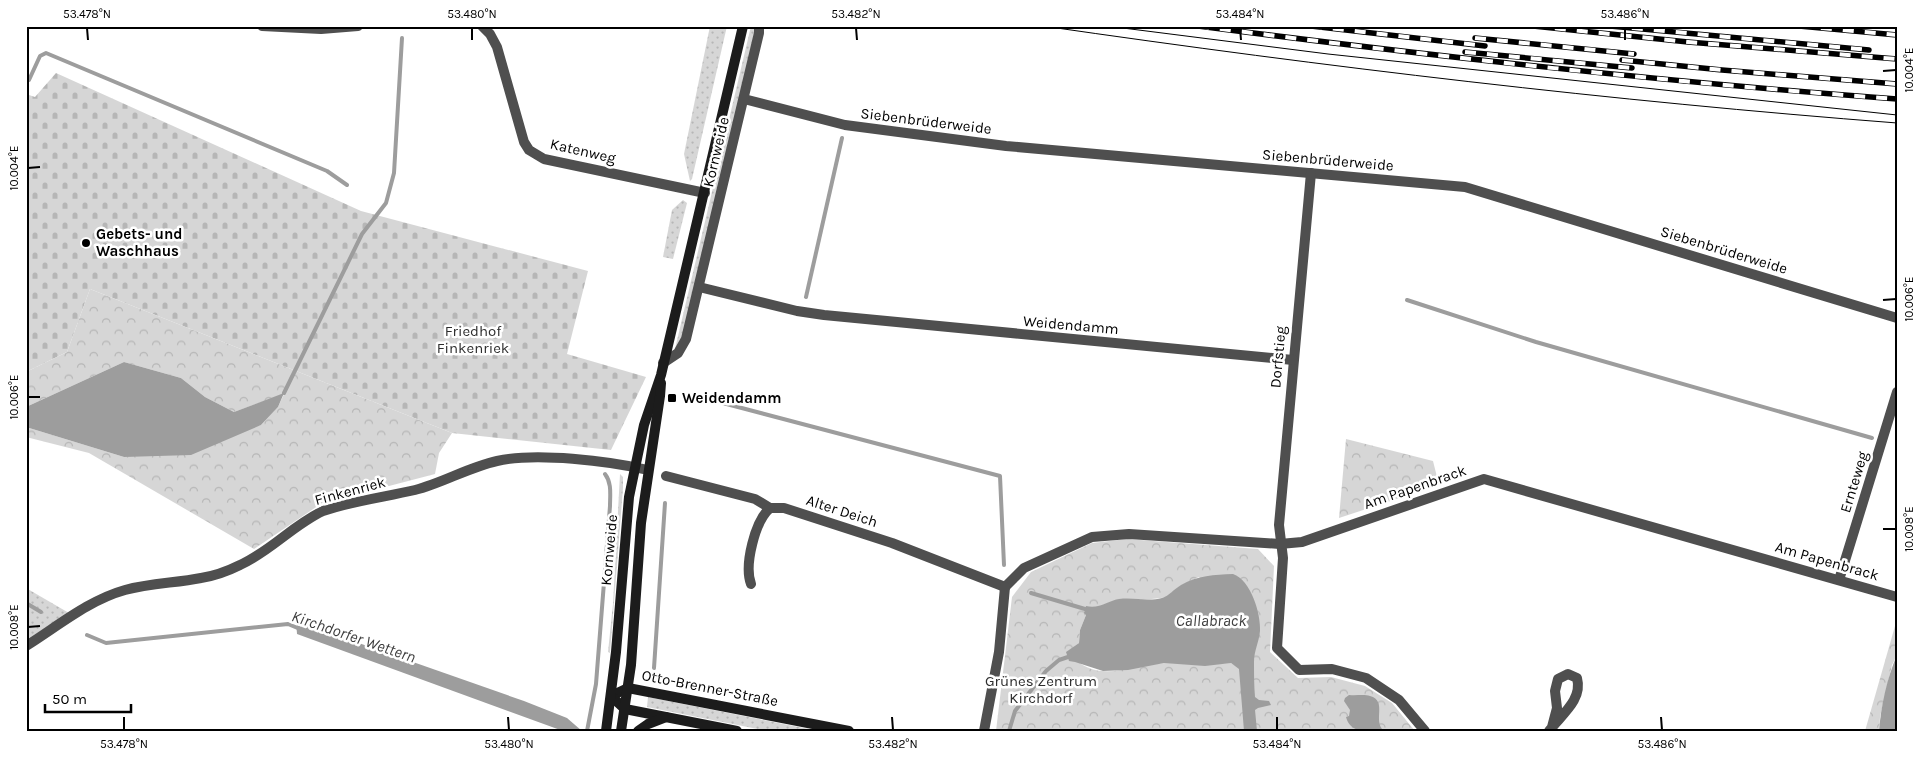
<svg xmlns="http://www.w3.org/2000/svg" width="1923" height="757" viewBox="0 0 1923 757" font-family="Karla,sans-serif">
	<defs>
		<pattern id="grass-dots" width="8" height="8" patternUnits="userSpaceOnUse" patternTransform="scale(1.25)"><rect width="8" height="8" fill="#d6d6d6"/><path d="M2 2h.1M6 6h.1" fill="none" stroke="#b6b6b6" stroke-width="1.8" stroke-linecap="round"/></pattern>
		<pattern id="cemetery-stones" width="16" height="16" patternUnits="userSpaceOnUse" patternTransform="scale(1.25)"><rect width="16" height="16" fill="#d6d6d6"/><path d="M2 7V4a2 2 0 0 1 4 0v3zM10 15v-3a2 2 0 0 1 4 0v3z" fill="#b6b6b6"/></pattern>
		<pattern id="park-crowns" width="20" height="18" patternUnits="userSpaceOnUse" patternTransform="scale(1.25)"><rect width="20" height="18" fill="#d6d6d6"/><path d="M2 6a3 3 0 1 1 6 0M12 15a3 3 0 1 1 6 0" fill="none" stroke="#b6b6b6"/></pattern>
	</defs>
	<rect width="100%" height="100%" fill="#fff"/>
	<g fill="url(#grass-dots)">
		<polygon points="710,26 727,26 692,179 690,181 684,154"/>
		<polygon points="751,26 756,26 683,338 675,349"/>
		<polygon points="683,200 687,203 673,259 663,257 672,210"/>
		<polygon points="620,474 623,477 623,488 610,653 608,652 613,604"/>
		<polygon points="26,588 69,613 26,640"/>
		<polygon points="648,697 819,731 768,731 647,707"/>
	</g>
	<polygon fill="url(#cemetery-stones)" points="56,73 361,211 588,271 567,354 646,377 611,450 452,433 90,289 67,352 26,372 26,94 35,97"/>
	<g fill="url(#park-crowns)" fill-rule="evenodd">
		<polygon points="90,289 452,433 439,453 435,474 389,486 328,499 254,549 89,453 26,437 26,427 124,457 261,425 278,407 284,394 234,412 205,397 181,378 124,362 26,407 26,372 67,352"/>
		<polygon points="1346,439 1433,461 1439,485 1339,518"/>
		<path d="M1127 539 1258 549 1274 566 1270 652 1298 678 1331 677 1365 686 1392 703 1415 731H996L1012 597 1031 572 1092 543ZM1199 577 1259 618C1260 643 1253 649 1239 668L1231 663C1209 664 1187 662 1165 663 1128 664 1099 687 1067 652L1079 643 1080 630 1086 615 1094 608 1120 599 1142 600 1161 598 1166 597 1180 586Z"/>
		<polygon points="1897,619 1897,655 1892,665 1880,717 1879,731 1865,731"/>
	</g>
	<g fill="#9d9d9d">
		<polygon points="124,362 181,378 205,397 234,412 284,393 278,407 261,425 191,455 124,457 26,427 26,407"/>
		<path d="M1233 574C1251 580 1261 614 1260 631 1259 642 1254 651 1254 662 1254 674 1254 686 1255 697L1259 700 1269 701 1271 705 1258 708 1255 710 1257 731H1244L1239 669 1231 663 1205 666 1164 663 1128 670 1103 671 1075 662 1069 661 1066 652 1079 643 1080 630 1086 615 1084 613 1086 606C1100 609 1107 601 1119 599 1134 597 1148 602 1162 598 1169 596 1174 589 1181 585 1198 575 1214 575 1233 574Z"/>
		<polygon points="296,621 524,701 567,718 582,731 563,731 297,634"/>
		<path d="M1897 655V731H1879C1881 706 1887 678 1897 655Z"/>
		<path d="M1349 695C1356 696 1364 694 1370 696 1388 701 1372 721 1384 731 1369 731 1351 735 1346 717L1349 716 1350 710 1344 701 1345 698Z"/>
	</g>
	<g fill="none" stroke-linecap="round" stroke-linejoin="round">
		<g stroke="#9d9d9d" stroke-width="4">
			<polyline points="26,79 29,80 40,56 46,53 327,171 347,185"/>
			<polyline points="806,297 842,138"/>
			<polyline points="1407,300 1536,342 1872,438"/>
			<polyline points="284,393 362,234 386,203 394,173 402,38"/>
			<polyline points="700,397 1000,476 1004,565"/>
			<polyline points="1031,593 1085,609"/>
			<polyline points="26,603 41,612"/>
			<polyline points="87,635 106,643 288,624 300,629"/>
			<polyline points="654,668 665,503"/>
			<path d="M587 731 596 684 610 506C610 495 612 483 605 474"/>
			<polyline points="1009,731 1015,711 1046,671 1059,660 1068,657"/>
		</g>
		<g stroke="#4f4f4f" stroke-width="10">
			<polyline points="262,26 321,29 358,26"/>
			<polyline points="482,26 490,34 497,47 524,142 529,150 544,159 705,193"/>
			<polyline points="744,99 845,125 1006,146 1465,187 1897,318"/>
			<polyline points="1311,173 1279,525 1283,558 1277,648 1299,670 1332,669 1366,678 1399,700 1425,731"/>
			<polyline points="699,287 797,311 824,315 1293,360"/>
			<polyline points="663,363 678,353 686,339 759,33 759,26"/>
			<polyline points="666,476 755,499 770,508 784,508 892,543 1005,587"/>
			<polyline points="1839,580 1897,392"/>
			<path d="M751 584C744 565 755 521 770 508"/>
			<polyline points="1005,587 1024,568 1092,537 1129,534 1280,544 1302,542 1484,479 1897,597"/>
			<path d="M26 646C58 626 89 600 125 590 150 583 176 583 201 578 214 576 228 571 240 565 271 551 293 525 323 511 352 501 385 497 415 490 443 483 469 467 497 461 536 452 609 461 648 470"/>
			<polyline points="984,731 999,652 1005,587"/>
			<path d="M1549 731C1561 715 1583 700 1577 678L1568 674 1558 679 1555 691 1557 708 1552 727"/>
		</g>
		<g stroke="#1c1c1c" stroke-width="10">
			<polyline points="611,696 628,688 849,731"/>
			<polyline points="611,696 625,709 737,731"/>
			<polyline points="606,731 616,652 629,497 644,425 661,375 743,26"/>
			<polyline points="621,731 631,665 641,523 660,396 661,383"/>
			<polyline points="638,731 648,724 666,717"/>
		</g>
		<g stroke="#000" stroke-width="1">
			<path d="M1043 26C1326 67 1611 101 1897 123"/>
			<polyline points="1107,26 1328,54 1897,115"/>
		</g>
		<g stroke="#000" stroke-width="5.5">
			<g id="rail">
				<path d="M1198 26C1431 56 1663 82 1897 99"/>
				<polyline points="1311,26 1485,46"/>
				<polyline points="1533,26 1688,42 1897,59"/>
				<polyline points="1610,26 1869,50"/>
				<polyline points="1799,26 1897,35"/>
				<polyline points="1475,38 1634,54"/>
				<polyline points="1465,52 1632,68"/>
				<polyline points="1622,60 1722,70 1897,84"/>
			</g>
		</g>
		<use href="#rail" stroke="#fff" stroke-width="4" stroke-dasharray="11" stroke-linecap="butt"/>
	</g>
	<path fill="none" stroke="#000" stroke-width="2" d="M87 28 88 40M472 28V40M856 28 857 40M1240 28 1241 40M1625 28V40M1883 71 1896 70M28 168 40 167M1883 300 1896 299M28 397H40M1883 529H1896M28 627 40 626M124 717V730M508 717 509 730M892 717 893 730M1277 717V730M1661 717 1662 730"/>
	<g fill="#000" stroke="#fff" stroke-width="2">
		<circle cx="86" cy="243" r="5"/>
		<rect x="667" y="393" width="10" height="10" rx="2.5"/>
	</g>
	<g text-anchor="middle" stroke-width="5" stroke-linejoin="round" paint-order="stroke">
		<g font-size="15" fill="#000" stroke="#fff">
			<text transform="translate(926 121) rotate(7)" y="5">Siebenbrüderweide</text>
			<text transform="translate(583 151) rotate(13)" y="5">Katenweg</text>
			<text transform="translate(716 152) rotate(-77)" y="5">Kornweide</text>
			<text transform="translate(1328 160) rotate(5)" y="5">Siebenbrüderweide</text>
			<text transform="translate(1724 250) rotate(17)" y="5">Siebenbrüderweide</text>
			<text transform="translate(1071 325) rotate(5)" y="5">Weidendamm</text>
			<text transform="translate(1278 357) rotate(-85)" y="5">Dorfstieg</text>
			<text transform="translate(1854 482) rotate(-73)" y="5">Ernteweg</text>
			<text transform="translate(1415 487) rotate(-19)" y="5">Am Papenbrack</text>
			<text transform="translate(350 491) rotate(-15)" y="5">Finkenriek</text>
			<text transform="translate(842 511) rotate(18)" y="5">Alter Deich</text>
			<text transform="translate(609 550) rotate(-85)" y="5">Kornweide</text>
			<text transform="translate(1827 561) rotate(16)" y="5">Am Papenbrack</text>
			<text transform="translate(710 688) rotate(11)" y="5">Otto-Brenner-Straße</text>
		</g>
		<g font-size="15" font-weight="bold" fill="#000" stroke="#fff" text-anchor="start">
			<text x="96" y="239">Gebets- und<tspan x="96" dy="17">Waschhaus</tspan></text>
			<text x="682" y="403">Weidendamm</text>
		</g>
		<g font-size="15" fill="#2d2d2d" stroke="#fff">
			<text x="473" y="336">Friedhof<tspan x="473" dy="17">Finkenriek</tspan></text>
			<text x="1041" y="686">Grünes Zentrum<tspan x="1041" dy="17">Kirchdorf</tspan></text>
		</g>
		<g font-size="16" font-style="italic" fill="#3e3e3e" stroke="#fff">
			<text x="1211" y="626">Callabrack</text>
			<text transform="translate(354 636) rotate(19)" y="6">Kirchdorfer Wettern</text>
		</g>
	</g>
	<rect width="1923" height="757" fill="none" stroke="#ffffff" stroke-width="55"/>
	<path d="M45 704v8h86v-8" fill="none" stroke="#000000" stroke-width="2.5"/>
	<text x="52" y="704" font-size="15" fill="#000000" stroke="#ffffff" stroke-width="4" paint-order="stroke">50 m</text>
	<rect x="28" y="28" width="1868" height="702" fill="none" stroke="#000" stroke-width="2"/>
	<g font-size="12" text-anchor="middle" fill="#000">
		<text x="87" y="18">53.478°N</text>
		<text x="472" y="18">53.480°N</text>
		<text x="856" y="18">53.482°N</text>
		<text x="1240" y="18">53.484°N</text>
		<text x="1625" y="18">53.486°N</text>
		<text transform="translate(1909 70) rotate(-90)" y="4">10.004°E</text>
		<text transform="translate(14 168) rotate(-90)" y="4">10.004°E</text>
		<text transform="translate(1909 299) rotate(-90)" y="4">10.006°E</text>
		<text transform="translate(14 397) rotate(-90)" y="4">10.006°E</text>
		<text transform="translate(1909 529) rotate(-90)" y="4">10.008°E</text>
		<text transform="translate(14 627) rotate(-90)" y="4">10.008°E</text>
		<text x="124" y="748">53.478°N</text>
		<text x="509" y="748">53.480°N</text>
		<text x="893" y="748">53.482°N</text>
		<text x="1277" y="748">53.484°N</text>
		<text x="1662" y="748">53.486°N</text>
	</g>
</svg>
